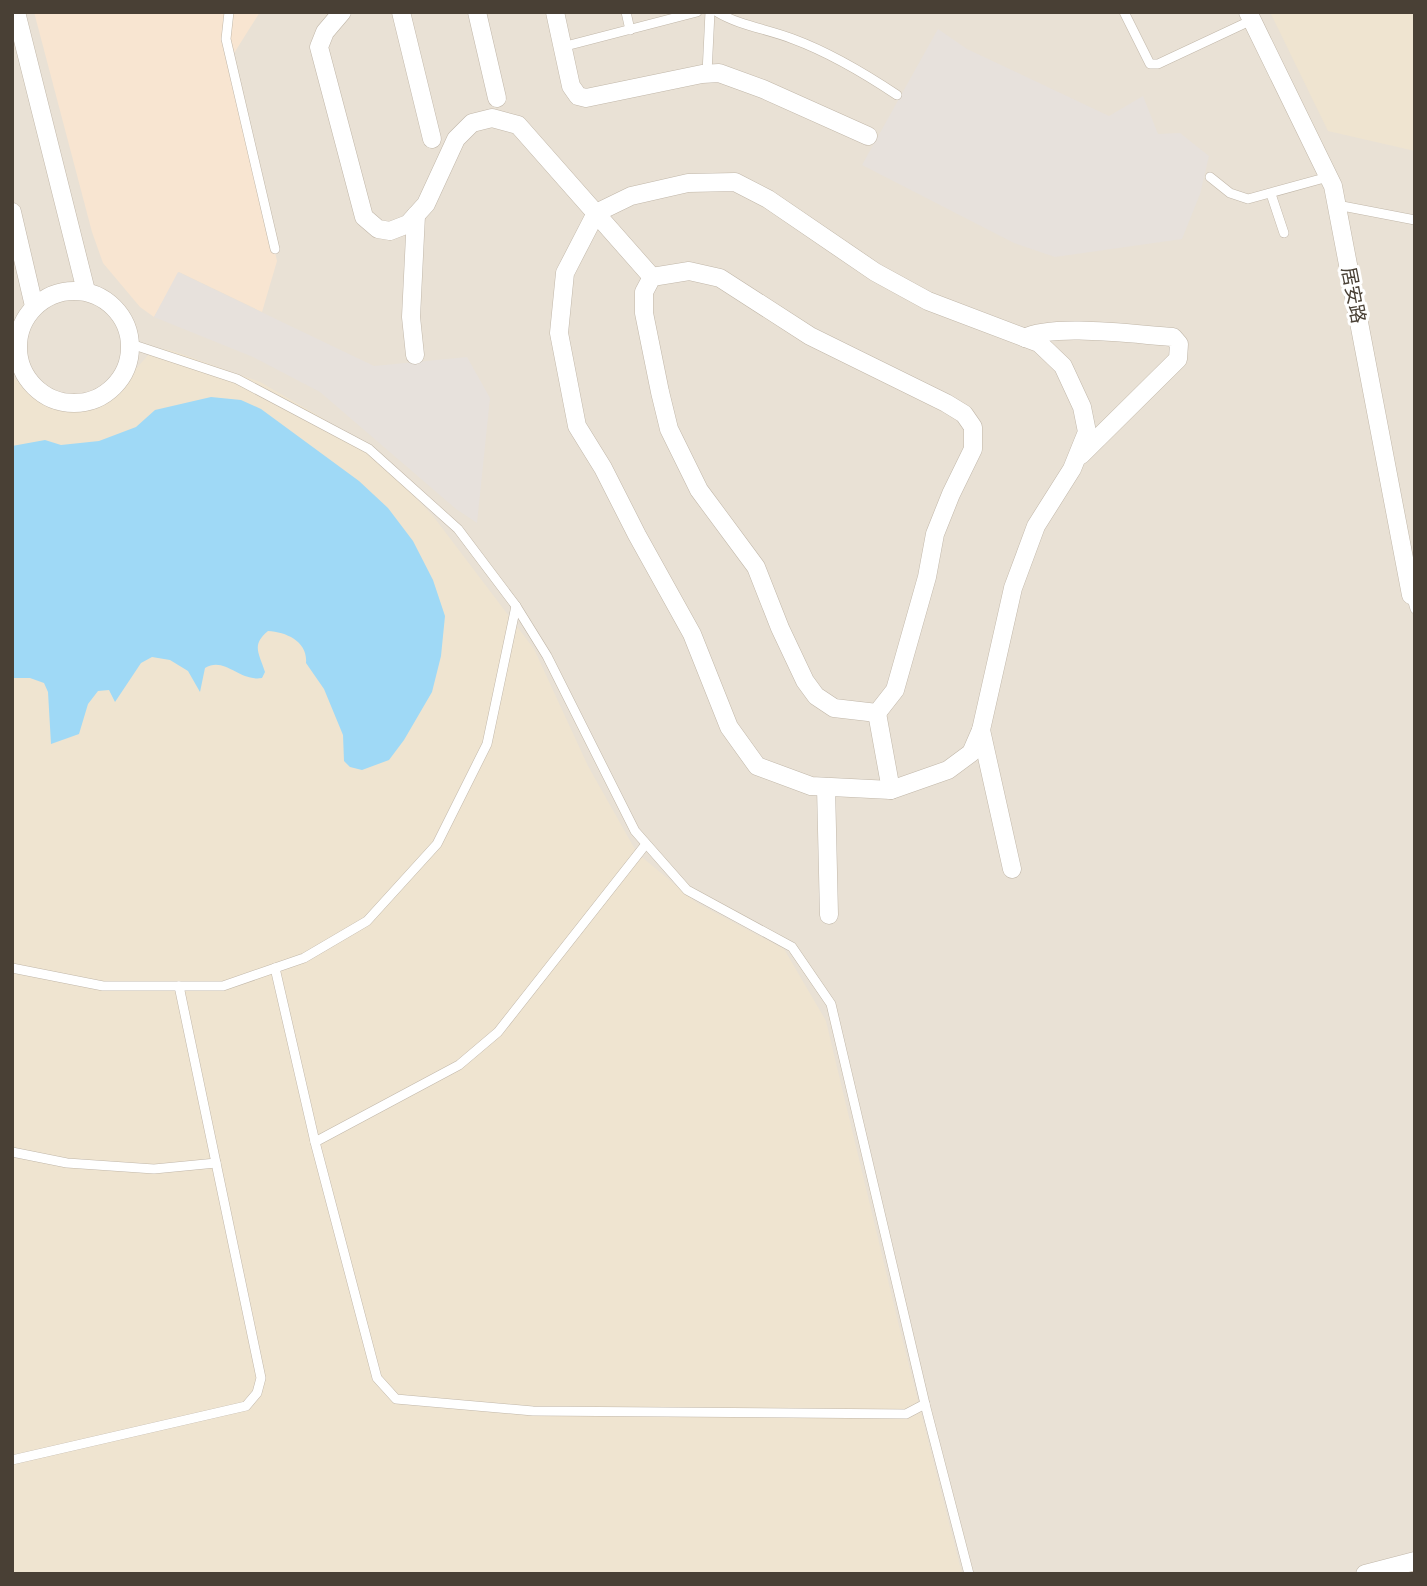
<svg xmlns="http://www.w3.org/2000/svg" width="1427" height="1586" viewBox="0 0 1427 1586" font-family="Raleway,'Noto Sans SC',sans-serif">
	<rect width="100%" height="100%" fill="#f5f0e7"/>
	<rect fill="#e9e1d5" x="12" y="12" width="1403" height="1562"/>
	<polygon fill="#f8e5d1" points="34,12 260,12 231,58 277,261 262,312 179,272 154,317 140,307 103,263 92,232"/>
	<g fill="#e7e1dc">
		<polygon points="938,29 967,49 1109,116 1143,96 1158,134 1180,133 1209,156 1200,194 1182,239 1055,257 1014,243 862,165"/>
		<polygon points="178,272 374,366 467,357 490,398 477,523 456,509 320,392 253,357 154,317"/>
	</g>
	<g fill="#efe4d0">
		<polygon points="1270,12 1415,12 1415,151 1328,131"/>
		<polygon points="159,349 170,350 260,382 324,419 387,467 433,516 534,649 588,766 637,853 697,903 784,949 826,1021 899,1326 962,1574 12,1574 12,378 53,398 79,401 101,395 123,383 151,352"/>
	</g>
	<path fill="#9fd9f6" d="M211 397 241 400 261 409 359 481 388 508 413 541 433 580 445 616 441 656 432 692 404 740 389 760 362 770 350 767 344 761 343 735 324 689 306 663C308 642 287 632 268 631 251 645 259 653 265 672L262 678C239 682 225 656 205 668L200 692 188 671 170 660 152 657 141 663 115 702 109 690 98 691 88 704 79 734 51 744 48 692 44 683 30 678H12V446L45 440 61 445 99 441 136 427 155 410Z"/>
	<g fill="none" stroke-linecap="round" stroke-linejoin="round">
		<g stroke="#c1b7a9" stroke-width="10">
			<g id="service">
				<polyline points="229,12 226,39 275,249"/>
				<polyline points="626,12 630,30"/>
				<path d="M717 12C740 26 768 29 793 39 831 53 864 73 897 95"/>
				<polyline points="1124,12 1150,64 1158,64 1252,20"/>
				<polyline points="562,47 697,12"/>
				<polyline points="707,73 710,12"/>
				<polyline points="1210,177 1230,193 1248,199 1328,177"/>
				<polyline points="1271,194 1284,233"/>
				<polyline points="1337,205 1415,220"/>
				<polyline points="131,344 237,379 369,449 458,529 516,606 547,656 635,831 687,890 792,947 831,1004 925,1404 969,1574"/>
				<polyline points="1411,595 1415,609"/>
				<polyline points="12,968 103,986 223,986 304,958 367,921 437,844 487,744 516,606"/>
				<polyline points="275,968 315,1142 377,1378 396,1399 533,1411 906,1414 925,1404"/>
				<polyline points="315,1142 459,1065 498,1032 646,844"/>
				<polyline points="12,1152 67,1163 154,1169 216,1163"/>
				<polyline points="12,1460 246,1406 257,1393 261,1378 179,986"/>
			</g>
		</g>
		<g stroke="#c1b7a9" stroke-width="19">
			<g id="minor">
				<polyline points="16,12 86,291"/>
				<polyline points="342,12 325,32 319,47 364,217 378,229 390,231 408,224 426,204 456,139 472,123 492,118 518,125 652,277"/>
				<polyline points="401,12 432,139"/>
				<polyline points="477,12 497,98"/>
				<polyline points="555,12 571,86 578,96 586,98 702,74 719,73 763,89 868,136"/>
				<polyline points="1248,12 1333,186 1411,595"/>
				<polygon points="735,182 768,199 875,272 928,301 1039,343 1063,366 1082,407 1087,432 1072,469 1036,526 1013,588 981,730 971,753 948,770 891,790 811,786 757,766 729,727 692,634 637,535 603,468 577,426 559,333 565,273 596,213 631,196 688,183"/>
				<polyline points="12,212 34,306"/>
				<polygon points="689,271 720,278 810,336 946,403 964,414 973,427 973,449 951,494 935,534 927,577 895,690 877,713 834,708 816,696 805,681 780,628 756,567 699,490 669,429 660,392 644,313 644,292 652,277"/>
				<circle cx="74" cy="347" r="56"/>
				<path d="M1025 338C1052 323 1139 335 1173 337L1179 344 1178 359 1081 455"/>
				<polyline points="415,355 411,317 416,215"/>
				<polyline points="877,713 891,790"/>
				<polyline points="981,730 1012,869"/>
				<polyline points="826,787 829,915"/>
				<polyline points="1365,1574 1415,1561"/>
			</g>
		</g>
		<use href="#service" stroke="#fff" stroke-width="9"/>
		<use href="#minor" stroke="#fff" stroke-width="18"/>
	</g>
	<g text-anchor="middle" stroke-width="6" stroke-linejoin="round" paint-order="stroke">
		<g font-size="19" fill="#494035" stroke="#fff">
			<text transform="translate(1354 295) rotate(79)" y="7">居安路</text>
		</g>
	</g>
	<rect width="1427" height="1586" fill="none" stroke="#494035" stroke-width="28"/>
</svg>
